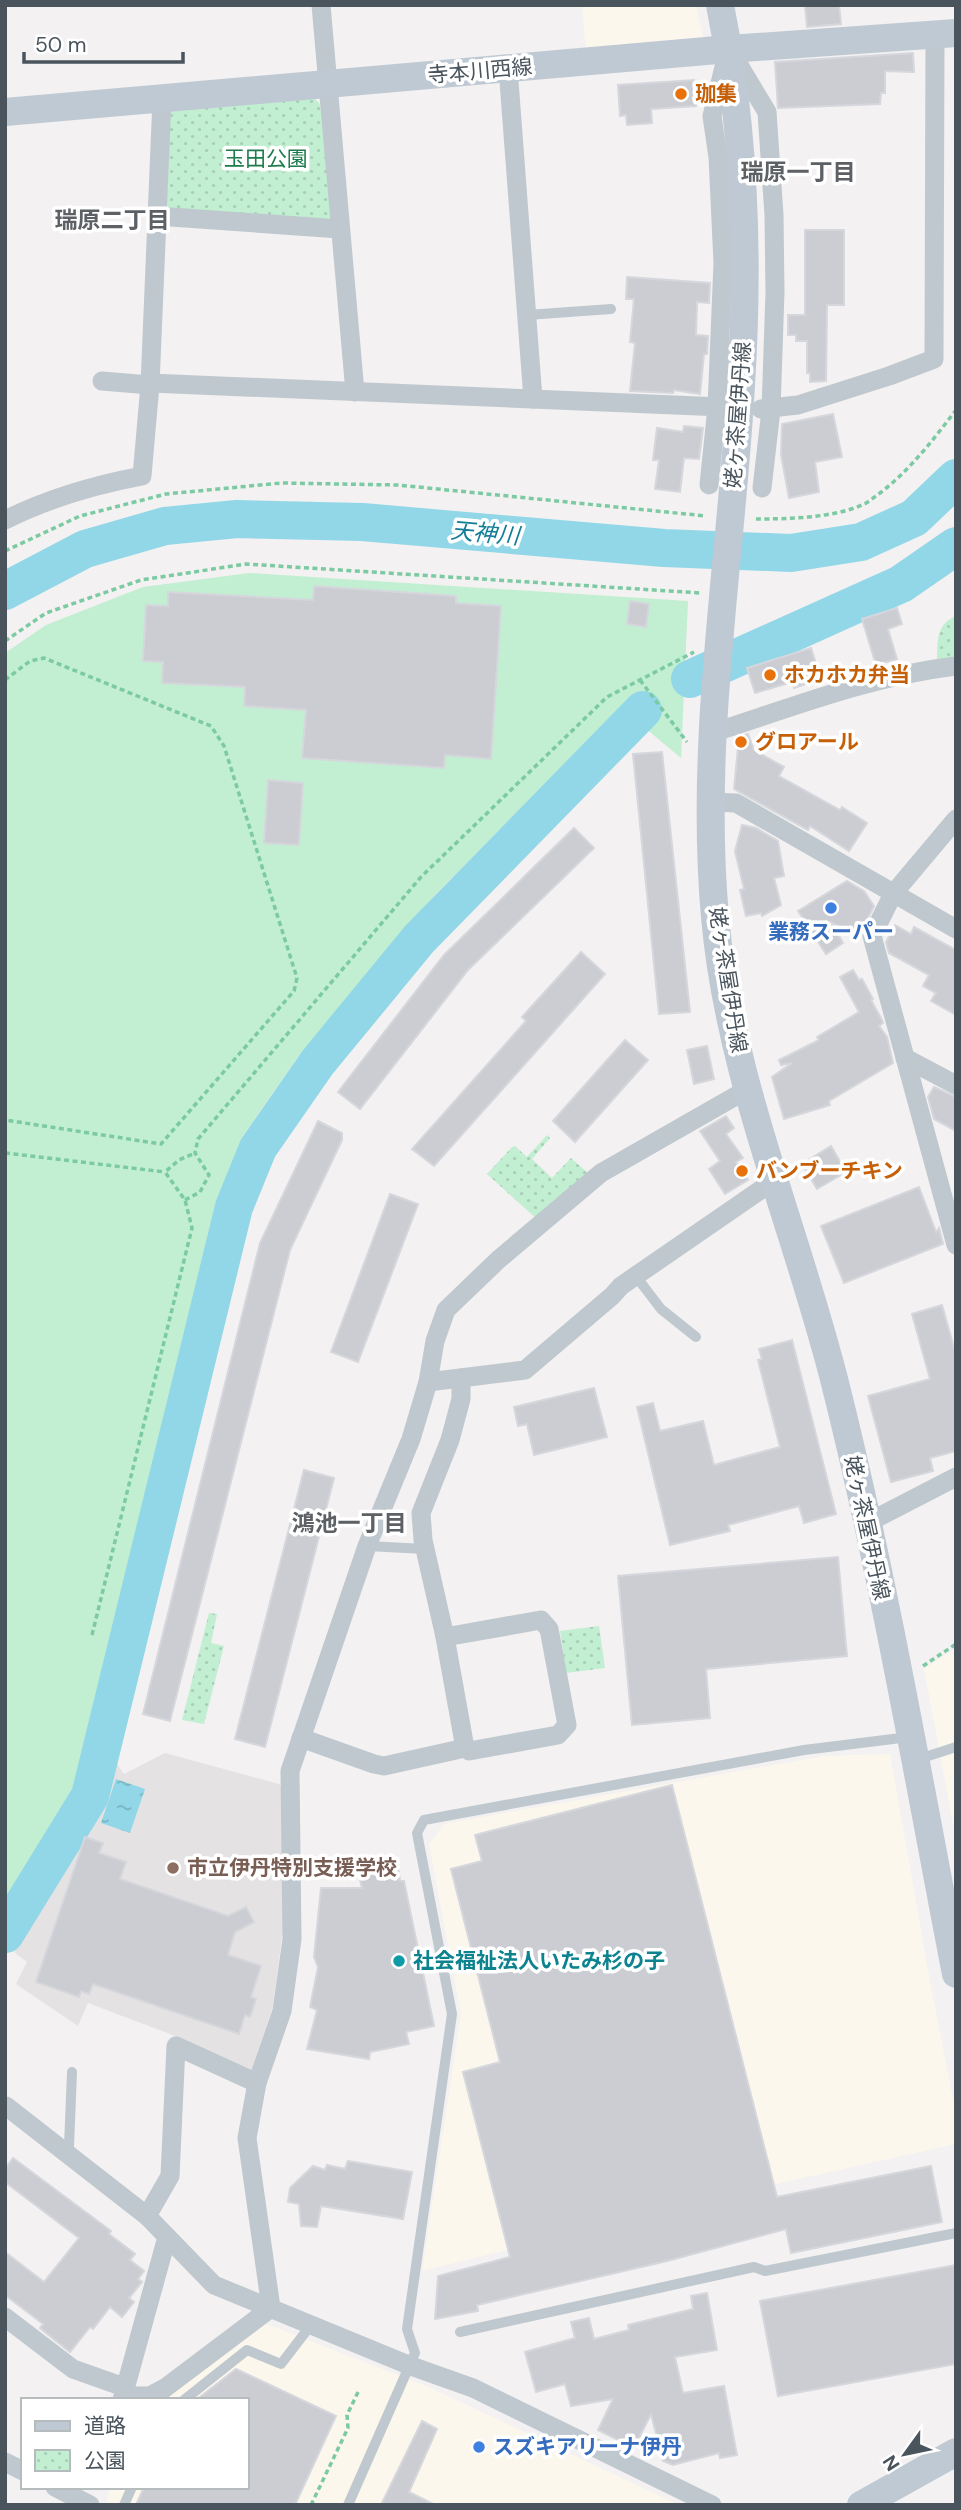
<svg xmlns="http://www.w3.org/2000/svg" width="961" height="2510" viewBox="0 0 961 2510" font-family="'DM Sans','Noto Sans JP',sans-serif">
	<defs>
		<pattern id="park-dots" width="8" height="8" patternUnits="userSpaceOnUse" patternTransform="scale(1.75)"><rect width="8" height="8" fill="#c2eed2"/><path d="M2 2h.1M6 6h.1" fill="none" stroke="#a8ceb7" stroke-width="1.8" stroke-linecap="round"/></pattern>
		<pattern id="water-ripples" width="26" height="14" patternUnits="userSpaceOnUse" patternTransform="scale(1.75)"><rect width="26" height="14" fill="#91d7e8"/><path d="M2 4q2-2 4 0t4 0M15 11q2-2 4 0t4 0" fill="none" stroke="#78b1bf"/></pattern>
	</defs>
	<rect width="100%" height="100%" fill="#f3f1f1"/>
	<g fill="#fcf7ec">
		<polygon points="582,5 696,5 704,43 586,54"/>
		<polygon points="956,1648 956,1840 924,1669"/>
		<polygon points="890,1754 931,1987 956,2114 956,2144 771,2185 422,2271 461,2014 429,1844 444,1824 823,1756"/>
		<polygon points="264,2323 431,2388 679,2505 106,2505 110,2487 247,2487 247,2400 160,2400"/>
	</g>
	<polygon fill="#e4e2e2" points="165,1753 279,1784 283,1789 283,1929 273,2006 251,2072 170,2034 88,2003 78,2026 16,1984 27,1962 14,1952 101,1808 115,1761 124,1774"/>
	<polygon fill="#c2eed2" points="249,573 688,601 681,758 620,707 435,895 299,1055 243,1136 218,1201 74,1790 5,1903 5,653 46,625 143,587"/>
	<g fill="url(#park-dots)">
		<polygon points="312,96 320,104 334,222 165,208 166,114 172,107"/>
		<path d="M956 616V658L937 659C938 640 936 624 956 616Z"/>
		<polygon points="547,1135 550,1138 532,1159 552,1178 571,1158 589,1174 538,1220 487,1174 512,1147 515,1146 527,1157"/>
		<polygon points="209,1613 217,1614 211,1643 224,1646 204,1724 182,1720"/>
		<polygon points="599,1626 605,1668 566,1673 560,1631"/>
	</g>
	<polygon fill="url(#water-ripples)" points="116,1779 145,1789 130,1833 101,1823"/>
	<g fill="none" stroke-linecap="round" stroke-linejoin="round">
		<g stroke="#91d7e8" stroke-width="38">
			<polyline points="5,591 85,549 165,526 237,519 362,522 664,548 791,553 861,542 914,518 956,478"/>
			<polyline points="690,679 901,584 956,546"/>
			<polyline points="5,1934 90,1796 234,1207 258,1148 317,1063 419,939 643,710"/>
		</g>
	</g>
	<g fill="#cbcdd3" stroke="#d5d7dc" stroke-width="2">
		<polygon points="805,5 839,5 841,24 807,27"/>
		<polygon points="913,53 914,72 885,71 885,93 881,93 880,104 778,108 775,62"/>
		<polygon points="694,80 696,106 651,109 652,123 627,125 626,115 620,116 618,85"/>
		<polygon points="805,230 844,230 844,305 827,305 826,381 810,382 810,373 807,373 807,341 796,341 796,335 788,335 788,315 805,315"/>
		<polygon points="627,277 710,283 709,303 697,302 696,335 708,336 707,354 704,354 700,394 674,390 673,393 630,391 635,343 630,342 634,299 626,299"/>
		<polygon points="833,414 842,457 815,462 819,492 789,498 781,455 782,424"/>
		<polygon points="684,426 703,428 699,459 684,458 680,492 655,489 659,460 653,460 657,428 683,432"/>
		<polygon points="314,586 456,596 456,603 501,606 491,759 445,755 444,768 302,758 306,710 244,706 245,687 162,683 163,662 143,661 146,605 168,606 168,592 313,600"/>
		<polygon points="630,601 649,604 646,627 627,624"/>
		<polygon points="897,608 902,624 888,629 897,659 876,665 862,619"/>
		<polygon points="811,648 821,679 794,688 792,682 755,693 747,668"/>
		<polygon points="748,734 754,750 784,767 779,776 840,810 842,807 867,823 849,851 810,826 808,830 734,789 739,737"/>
		<polygon points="662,752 690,1012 659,1014 633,754"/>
		<polygon points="268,780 303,783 299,845 264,843"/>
		<polygon points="742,825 756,828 778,841 784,876 774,878 781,905 762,916 761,913 746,916 740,890 744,889 735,851"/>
		<polygon points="574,828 594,848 468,970 360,1109 338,1092 444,955"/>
		<polygon points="847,881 864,891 874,906 861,932 856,935 831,922 843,943 826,954 798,911"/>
		<polygon points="895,925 911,934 914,927 956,950 956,1015 931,1001 936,993 923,986 929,975 889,953 886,942"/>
		<polygon points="581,952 605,974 434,1166 412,1149 526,1021 522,1017"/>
		<polygon points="853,970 859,980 862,979 873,999 871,1000 882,1020 883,1023 879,1026 887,1037 893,1063 829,1101 830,1105 784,1119 772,1077 792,1063 781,1065 779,1060 819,1040 817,1037 859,1012 840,977"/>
		<polygon points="625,1040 648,1060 575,1142 553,1121"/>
		<polygon points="707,1046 714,1079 694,1084 687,1050"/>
		<polygon points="934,1087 956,1097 956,1131 934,1119 928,1097"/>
		<polygon points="726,1116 734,1128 726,1134 743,1158 736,1162 748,1180 725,1194 709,1169 720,1161 700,1131"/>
		<polygon points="318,1121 342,1133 342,1140 290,1250 170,1721 143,1714 260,1243"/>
		<polygon points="831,1146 846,1172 817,1189 802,1164"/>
		<polygon points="919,1187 936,1232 939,1228 943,1244 844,1283 821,1226"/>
		<polygon points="390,1194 418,1204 358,1362 331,1352"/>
		<polygon points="942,1305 956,1355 956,1451 930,1458 933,1471 891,1482 868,1396 930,1379 912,1314"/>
		<polygon points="792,1340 836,1514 804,1523 799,1506 728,1525 730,1531 670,1545 637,1407 653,1403 660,1431 703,1421 714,1465 780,1447 758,1360 762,1359 759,1349"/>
		<polygon points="594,1388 607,1437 534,1455 527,1424 518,1426 514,1407"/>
		<polygon points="304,1470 334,1478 265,1747 235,1739"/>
		<polygon points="838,1557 847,1656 706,1669 710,1718 632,1725 618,1576"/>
		<polygon points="672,1785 777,2197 931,2166 942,2222 791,2253 786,2229 667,2261 477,2305 478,2311 435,2319 438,2276 510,2257 463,2072 500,2062 451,1869 482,1861 475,1835"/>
		<polygon points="85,1837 103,1843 99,1853 126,1862 120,1879 228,1916 246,1907 254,1922 235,1932 228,1955 261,1966 251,1997 256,1999 250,2017 245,2015 239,2034 93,1984 89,1994 81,1991 79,1997 36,1982"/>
		<polygon points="398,1867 400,1881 404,1881 434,2026 406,2032 409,2044 370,2052 369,2059 307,2049 317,2010 310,2007 318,1967 314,1957 321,1888 362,1888 359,1875"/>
		<polygon points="13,2158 111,2231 109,2234 135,2254 130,2260 144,2271 138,2279 142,2282 129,2298 134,2302 122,2317 110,2307 93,2329 90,2327 70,2352 40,2328 43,2324 5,2295 5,2252 44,2282 79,2238 5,2182 5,2169"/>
		<polygon points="348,2161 412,2172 403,2219 321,2206 317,2227 301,2226 299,2204 288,2202 290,2188 313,2166 325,2170 327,2165 345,2169"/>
		<polygon points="956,2265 956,2364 778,2396 760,2301"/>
		<polygon points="707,2293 717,2350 675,2357 683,2393 724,2386 737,2455 720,2458 719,2453 673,2465 663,2461 651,2414 634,2448 598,2430 613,2399 571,2406 565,2384 536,2392 525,2352 575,2338 571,2322 589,2318 594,2339 629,2330 628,2325 693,2309 691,2296"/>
		<polygon points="236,2369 336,2416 295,2505 136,2505 144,2487 247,2487 247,2400 196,2400"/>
		<polygon points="422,2421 437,2429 409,2492 435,2505 381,2505"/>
	</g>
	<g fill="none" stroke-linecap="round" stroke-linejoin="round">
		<g stroke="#7bcaa2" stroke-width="3.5" stroke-dasharray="5 3.5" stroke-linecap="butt">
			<path d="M756 519C788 519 832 518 862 505 868 503 874 497 880 493 910 470 933 440 956 410"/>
			<polyline points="5,551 80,516 166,494 281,483 398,485 706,516"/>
			<polyline points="5,641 46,613 141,580 246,564 701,593"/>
			<polyline points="5,680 30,661 44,658 211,726 224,746 297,978 294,991 161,1144 5,1120"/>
			<polyline points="640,680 687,742"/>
			<polyline points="5,1153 165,1172"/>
			<polyline points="185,1200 200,1192 209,1175 195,1153 198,1139 421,877 607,697 694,652"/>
			<polyline points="92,1635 192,1228 185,1200 165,1172 179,1160 195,1153"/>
			<polyline points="923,1666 956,1644"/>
			<polyline points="311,2505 348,2428 347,2415 359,2390"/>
		</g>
		<g stroke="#bfc8ce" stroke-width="10">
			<polyline points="527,315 611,309"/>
			<polyline points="635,1275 661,1309 696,1337"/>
			<polyline points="367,1546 425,1549"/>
			<polyline points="919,1759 956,1747"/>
			<polyline points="66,2153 69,2146 72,2072"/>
			<polyline points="460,2332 754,2267 765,2271 956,2233"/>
			<polyline points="184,2400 247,2350 281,2364 311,2325"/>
			<polyline points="124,2505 132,2487"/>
			<polyline points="348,2505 415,2353 407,2329 452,2014 417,1833 424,1820 804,1750 909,1737"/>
		</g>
		<g stroke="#bfc8ce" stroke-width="19">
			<polyline points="321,5 355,392"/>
			<polyline points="734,57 767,112 774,215 775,292 771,410 762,488"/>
			<polyline points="508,68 533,399"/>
			<polyline points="157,216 340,229"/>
			<polyline points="102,381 150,385"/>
			<polyline points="150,383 722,407"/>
			<polyline points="761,409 798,405 889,376 934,359 935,35"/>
			<polyline points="709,485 717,407 723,263 718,157 712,116 725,63"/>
			<path d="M5 520C49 498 94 485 142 476L150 385 162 99"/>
			<path d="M712 733C793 707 872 676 956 666"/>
			<polyline points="710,802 736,803 956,929"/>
			<polyline points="956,819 893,894 872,936 956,1245"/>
			<polyline points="905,1058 956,1085"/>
			<polyline points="428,1382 435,1341 446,1310 498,1260 601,1173 748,1089"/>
			<polyline points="867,1523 956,1477"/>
			<polyline points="445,1637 541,1620 549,1629 567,1725 558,1735 469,1751 465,1748"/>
			<polyline points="301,1738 374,1764 384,1766 465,1748 445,1637 423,1540 421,1513 450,1440 461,1399 461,1378"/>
			<polyline points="6,2106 147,2216 214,2285 411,2366 473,2388 712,2505"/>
			<polyline points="147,2216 170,2176 176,2046 257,2083"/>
			<polyline points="5,2317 73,2369 124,2387"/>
			<polyline points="123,2396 150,2396 165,2388 271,2308 247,2138 257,2083 282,2011 292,1939 290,1771 367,1546 411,1439 428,1382 525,1370 612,1296 621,1286 775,1180"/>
			<polyline points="122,2400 167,2237"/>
			<polyline points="5,2462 23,2471"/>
			<polyline points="55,2487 90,2505"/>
		</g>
		<g stroke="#bfc9d3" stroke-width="28">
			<path d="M720 5C745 130 749 258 741 385 731 562 699 739 715 917 729 1077 796 1228 835 1383 884 1578 918 1777 956 1974"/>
			<polyline points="5,112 729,49 956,33"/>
			<polyline points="861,2505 956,2452"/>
		</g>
	</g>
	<g fill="#e8710a" stroke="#fff" stroke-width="2.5">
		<circle cx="681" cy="94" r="7"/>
		<circle cx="770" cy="675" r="7"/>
		<circle cx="741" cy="742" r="7"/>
		<circle cx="742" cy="1171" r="7"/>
	</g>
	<g fill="#3f7fe0" stroke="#fff" stroke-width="2.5">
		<circle cx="831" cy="908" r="7"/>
		<circle cx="479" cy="2447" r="7"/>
	</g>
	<circle fill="#8d6e63" stroke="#fff" stroke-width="2.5" cx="173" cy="1868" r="7"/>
	<circle fill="#0f9aa8" stroke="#fff" stroke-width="2.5" cx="399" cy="1961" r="7"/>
	<g text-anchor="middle" stroke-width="7" stroke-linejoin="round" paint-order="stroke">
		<g font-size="21" fill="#49545d" stroke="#fff">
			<text transform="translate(480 71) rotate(-5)" y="7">寺本川西線</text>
			<text transform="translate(738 415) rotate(-86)" y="7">姥ヶ茶屋伊丹線</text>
			<text transform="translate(728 980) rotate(81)" y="7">姥ヶ茶屋伊丹線</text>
			<text transform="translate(867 1528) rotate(78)" y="7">姥ヶ茶屋伊丹線</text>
		</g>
		<g font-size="21" font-weight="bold" fill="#c56008" stroke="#fff" text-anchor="start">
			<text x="695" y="101">珈集</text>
			<text x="784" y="682">ホカホカ弁当</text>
			<text x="755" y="749">グロアール</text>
			<text x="756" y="1178">バンブーチキン</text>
		</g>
		<g font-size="21" fill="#1c7c4b" stroke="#fff">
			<text x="266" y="166">玉田公園</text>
		</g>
		<g font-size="21" font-weight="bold" fill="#366cbe" stroke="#fff">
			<text x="831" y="939">業務スーパー</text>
			<text x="493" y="2454" text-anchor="start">スズキアリーナ伊丹</text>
		</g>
		<g font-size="21" font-weight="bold" fill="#785e54" stroke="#fff" text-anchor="start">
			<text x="187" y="1875">市立伊丹特別支援学校</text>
		</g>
		<g font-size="21" font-weight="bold" fill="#0d838f" stroke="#fff" text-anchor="start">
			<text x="413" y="1968">社会福祉法人いたみ杉の子</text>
		</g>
		<g font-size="23" font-weight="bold" fill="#5d6165" stroke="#fff">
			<text x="798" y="180">瑞原一丁目</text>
			<text x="112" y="228">瑞原二丁目</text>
			<text x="349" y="1531">鴻池一丁目</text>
		</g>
		<g font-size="23" font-style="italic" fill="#137e97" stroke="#fff">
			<text transform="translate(485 533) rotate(5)" y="8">天神川</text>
		</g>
	</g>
	<rect width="961" height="2510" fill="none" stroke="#49545d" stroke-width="14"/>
	<rect x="21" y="2398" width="228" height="91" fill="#ffffff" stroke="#b6bbbe" stroke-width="2"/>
	<rect x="35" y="2421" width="35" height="10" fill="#bfc9d3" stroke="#b6bbbe" stroke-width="2"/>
	<text x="84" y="2433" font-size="21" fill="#49545d">道路</text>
	<rect x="35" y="2450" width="35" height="21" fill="url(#park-dots)" stroke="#b6bbbe" stroke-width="2"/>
	<text x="84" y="2468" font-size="21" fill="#49545d">公園</text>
	<g transform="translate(905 2454) rotate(237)" stroke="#ffffff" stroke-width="5" paint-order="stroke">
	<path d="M0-5L12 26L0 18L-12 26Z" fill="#49545d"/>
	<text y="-10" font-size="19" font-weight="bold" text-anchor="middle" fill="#49545d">N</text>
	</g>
	<path d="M24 52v10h159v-10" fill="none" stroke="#49545d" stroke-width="3.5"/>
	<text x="35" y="52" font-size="21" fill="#49545d" stroke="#ffffff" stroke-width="5" paint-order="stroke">50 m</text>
</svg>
